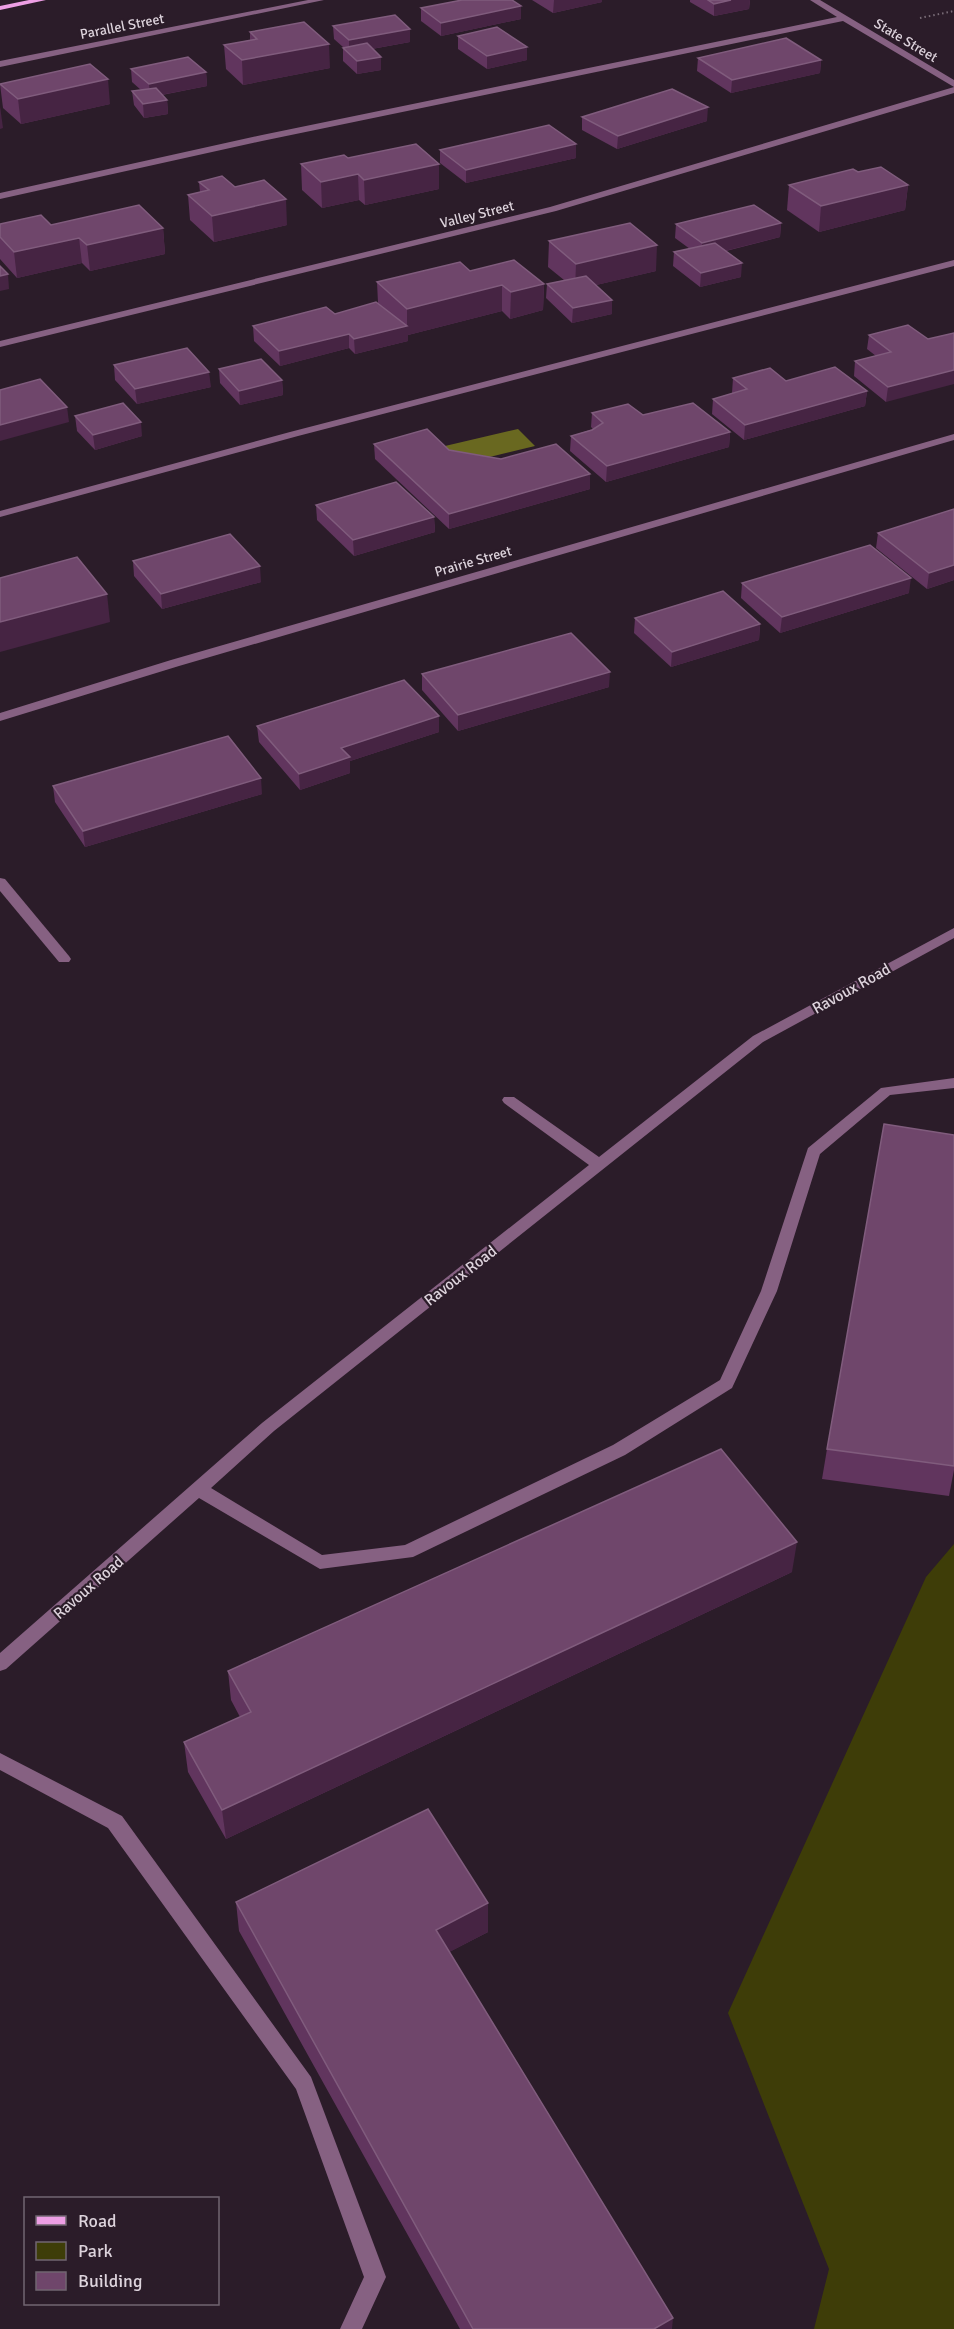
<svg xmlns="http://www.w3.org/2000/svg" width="954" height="2329" viewBox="0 0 954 2329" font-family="Signika,sans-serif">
	<rect width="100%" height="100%" fill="#2b1c29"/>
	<polygon fill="#3e3d08" points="954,1544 954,2329 814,2329 829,2269 728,2013 926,1577"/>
	<polygon fill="#696820" points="518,429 535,446 461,464 445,446"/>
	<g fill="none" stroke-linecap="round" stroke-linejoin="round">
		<polyline stroke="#796c77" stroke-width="2" stroke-dasharray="1.5 3" stroke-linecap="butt" points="920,18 954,11"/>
		<g fill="#866182" fill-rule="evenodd">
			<polygon points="308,0 324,0 0,67 0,61"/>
			<polygon points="810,0 820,0 954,80 954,87 843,21 262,141 0,199 0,193 262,135 837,17"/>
			<polygon points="954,87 954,93 556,211 0,347 0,341 550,207"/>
			<polygon points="954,260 954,266 298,436 0,517 0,511 290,432"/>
			<polygon points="954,434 954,440 179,666 0,721 0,713 171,660"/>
			<polygon points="0,878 5,879 69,956 71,959 69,962 59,962 0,891"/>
			<polygon points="954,928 954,938 763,1042 274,1431 211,1488 322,1555 405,1545 613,1445 720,1380 761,1291 808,1148 881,1088 954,1078 954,1088 890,1095 820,1154 777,1291 732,1388 625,1455 413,1557 320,1569 199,1498 6,1669 0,1671 0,1653 262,1423 589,1165 504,1103 502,1100 504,1097 514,1097 599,1157 753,1036"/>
			<polygon points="0,1753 122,1816 311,2077 386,2277 362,2329 340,2329 364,2277 296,2089 108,1828 0,1770"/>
		</g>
		<polygon fill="#ed9ee4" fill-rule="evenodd" points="29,0 46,0 0,10 0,6"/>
	</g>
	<g fill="#61355e">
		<polygon points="532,0 602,0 602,2 553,13"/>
		<polygon points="690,0 750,0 749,9 714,16 690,2"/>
		<polygon points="421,8 521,19 441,36 421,21"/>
		<polygon points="333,26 410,42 372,49 381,70 357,74 343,61 343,47 334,39"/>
		<polygon points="250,32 330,68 243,85 226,69 224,45 250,40"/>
		<polygon points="458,36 527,60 487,69 458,49"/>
		<polygon points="698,58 821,60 820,73 731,93 697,71"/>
		<polygon points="131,69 206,72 207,86 162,95 167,100 168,114 144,118 134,105 132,91 141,90 132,82"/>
		<polygon points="0,84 110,104 21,124 3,108"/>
		<polygon points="582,117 707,121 617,149 582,130"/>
		<polygon points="440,150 576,158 466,183 440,163"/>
		<polygon points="348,158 439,189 365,205 359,200 322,208 302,190 301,164"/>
		<polygon points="858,172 908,185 905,210 819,232 787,210 789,185"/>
		<polygon points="199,182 235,187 287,225 214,242 190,220 188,195 200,192"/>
		<polygon points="781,223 780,237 726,251 741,277 700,287 673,266 674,252 690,249 675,238 676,224"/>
		<polygon points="0,224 163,228 165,254 90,271 82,263 17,278 0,259"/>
		<polygon points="549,241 656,271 596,285 612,300 612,314 572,323 546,298 547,284 564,280 548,267"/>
		<polygon points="470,271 544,284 543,310 510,319 502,311 408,335 408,341 355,354 349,348 280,366 254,341 253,326 335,314 378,303 377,282"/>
		<polygon points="869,335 928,339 886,402 854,376 855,361 876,356 867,349"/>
		<polygon points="114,365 211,387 137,404 115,380"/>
		<polygon points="219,369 282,380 283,395 240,405 220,383"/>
		<polygon points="733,378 786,381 867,391 865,406 744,440 712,414 713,399 733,393 732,393"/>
		<polygon points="592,413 643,415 730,432 729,447 606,482 570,451 571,436 593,429 591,427"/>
		<polygon points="75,416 142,436 95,450 77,431"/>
		<polygon points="374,444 449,450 590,489 449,529 375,459"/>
		<polygon points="316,505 434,517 435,532 354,556 317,520"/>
		<polygon points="954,509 954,580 927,589 876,548 878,533"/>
		<polygon points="133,561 261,582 162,609 134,576"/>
		<polygon points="742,583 909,593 780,633 741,598"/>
		<polygon points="635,618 760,624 759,640 671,667 634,633"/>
		<polygon points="422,674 609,687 458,731 422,690"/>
		<polygon points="257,726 439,732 350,761 350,773 300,790 259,742"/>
		<polygon points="53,786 262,794 85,847 55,802"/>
		<polygon points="954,1135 954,1470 949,1496 822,1479 827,1449"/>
		<polygon points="792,1572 226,1839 188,1772 184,1742 240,1717 231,1700 228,1671"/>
		<polygon points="236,1902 488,1903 488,1932 449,1952 672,2329 460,2329 239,1931"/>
	</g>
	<g fill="#462443">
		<polygon points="554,0 602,0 602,2 553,13"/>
		<polygon points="731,0 750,0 749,9 714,16 714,4"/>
		<polygon points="521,6 521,19 441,36 441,23"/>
		<polygon points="410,29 410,42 349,53 349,40"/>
		<polygon points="329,44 330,68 243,85 242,60"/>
		<polygon points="527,47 527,60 487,69 487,56"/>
		<polygon points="381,57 381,70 357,74 357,61"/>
		<polygon points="821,60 820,73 731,93 732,80"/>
		<polygon points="206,72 207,86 150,97 149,84"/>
		<polygon points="108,79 110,104 21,124 18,99"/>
		<polygon points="167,100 168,114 144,118 143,104"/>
		<polygon points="0,106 3,128 0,129"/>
		<polygon points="708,107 707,121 617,149 618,136"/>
		<polygon points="576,144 576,158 466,183 466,170"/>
		<polygon points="439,164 439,189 365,205 364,180"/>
		<polygon points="358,174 359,200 322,208 321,182"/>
		<polygon points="908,185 905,210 819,232 821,206"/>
		<polygon points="286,199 287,225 214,242 212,216"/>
		<polygon points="781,223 780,237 701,257 702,243"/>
		<polygon points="163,228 165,254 90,271 87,245"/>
		<polygon points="79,238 82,263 17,278 14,252"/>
		<polygon points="657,245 656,271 575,290 576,264"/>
		<polygon points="742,263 741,277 700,287 701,273"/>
		<polygon points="8,274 9,289 0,291 0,276"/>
		<polygon points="544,284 543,310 510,319 511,292"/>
		<polygon points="502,285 502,311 408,335 408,341 355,354 354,339 407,326 407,309"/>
		<polygon points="612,300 612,314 572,323 573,308"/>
		<polygon points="349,334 349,348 280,366 279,351"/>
		<polygon points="954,370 954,384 886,402 888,387"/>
		<polygon points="209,372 211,387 137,404 135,389"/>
		<polygon points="282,380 283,395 240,405 239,391"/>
		<polygon points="867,391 865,406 744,440 745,425"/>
		<polygon points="67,407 69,422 0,441 0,425"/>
		<polygon points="141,422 142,436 95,450 93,435"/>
		<polygon points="730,432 729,447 606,482 607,466"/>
		<polygon points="590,474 590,489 449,529 449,514"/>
		<polygon points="434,517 435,532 354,556 353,540"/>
		<polygon points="954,565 954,580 927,589 929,573"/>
		<polygon points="260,566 261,582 162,609 161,594"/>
		<polygon points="911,578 909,593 780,633 782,617"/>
		<polygon points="107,594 110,622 0,652 0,622"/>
		<polygon points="760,624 759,640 671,667 672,652"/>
		<polygon points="610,672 609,687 458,731 458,715"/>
		<polygon points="439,716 439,732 350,761 350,773 300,790 299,774 341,748"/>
		<polygon points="261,778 262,794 85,847 83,831"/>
		<polygon points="797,1542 792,1572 226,1839 222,1810"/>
		<polygon points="488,1903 488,1932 436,1959 436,1930"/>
		<polygon points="673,2318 672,2329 654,2329"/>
	</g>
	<g fill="#6f466b" stroke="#805c7d" stroke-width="1.5">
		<polygon points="462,0 512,0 521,6 441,23 421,8"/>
		<polygon points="708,0 731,0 714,4"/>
		<polygon points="395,15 410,29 349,40 333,26"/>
		<polygon points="304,22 329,44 242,60 224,45 257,39 250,32"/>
		<polygon points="497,27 527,47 487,56 458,36"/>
		<polygon points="786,38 821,60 732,80 698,58"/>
		<polygon points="367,43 381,57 357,61 343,48"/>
		<polygon points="188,57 206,72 149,84 131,69"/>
		<polygon points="90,64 108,79 18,99 0,84"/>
		<polygon points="156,88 167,100 143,104 132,91"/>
		<polygon points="672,89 708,107 618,136 582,117"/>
		<polygon points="549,125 576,144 466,170 440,150"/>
		<polygon points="416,144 439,164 364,180 358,174 321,182 301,164 344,155 348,158"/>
		<polygon points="881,167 908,185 821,206 789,185 853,169 858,172"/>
		<polygon points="222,176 235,187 264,180 286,199 212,216 188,195 209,190 199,182"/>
		<polygon points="139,205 163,228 87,245 79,238 14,252 0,237 0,224 41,215 51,225"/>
		<polygon points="754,205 781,223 702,243 676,224"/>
		<polygon points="630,223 657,245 576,264 549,241"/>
		<polygon points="715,243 742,263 701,273 674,252"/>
		<polygon points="514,260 544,284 511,292 502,285 407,309 377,282 460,262 470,271"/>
		<polygon points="0,266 8,274 0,276"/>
		<polygon points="586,276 612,300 573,308 547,284"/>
		<polygon points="376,302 407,326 354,339 349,334 279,351 253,326 326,307 335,314"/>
		<polygon points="908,325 928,339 954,333 954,370 888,387 855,361 891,352 869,335"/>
		<polygon points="187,348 209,372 135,389 114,365"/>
		<polygon points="261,359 282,380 239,391 219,369"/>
		<polygon points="835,367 867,391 745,425 713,399 747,389 733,378 770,368 786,381"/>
		<polygon points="40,379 67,407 0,425 0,390"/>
		<polygon points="123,403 141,422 93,435 75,416"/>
		<polygon points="693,403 730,432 607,466 571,436 592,430 603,423 592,413 628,404 643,415"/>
		<polygon points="427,429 449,450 501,459 556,444 590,474 449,514 374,444"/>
		<polygon points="396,482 434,517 353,540 316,505"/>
		<polygon points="954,509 954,565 929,573 878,533"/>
		<polygon points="230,534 260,566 161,594 133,561"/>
		<polygon points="870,545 911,578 782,617 742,583"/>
		<polygon points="77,557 107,594 0,622 0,578"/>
		<polygon points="723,591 760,624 672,652 635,618"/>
		<polygon points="571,633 610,672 458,715 422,674"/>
		<polygon points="404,680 439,716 341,748 350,757 299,774 257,726"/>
		<polygon points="228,736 261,778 83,831 53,786"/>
		<polygon points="884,1124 954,1135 954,1466 827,1449"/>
		<polygon points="721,1449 797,1542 222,1810 184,1742 251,1712 228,1671"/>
		<polygon points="428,1809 488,1903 436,1930 673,2318 654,2329 473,2329 236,1902"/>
	</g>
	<g text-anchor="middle" stroke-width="4.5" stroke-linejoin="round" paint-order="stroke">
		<g font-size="14" fill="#ddd3dc" stroke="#2b1c29">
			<text transform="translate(122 26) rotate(-11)" y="5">Parallel Street</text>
			<text transform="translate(906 40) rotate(31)" y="5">State Street</text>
			<text transform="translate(477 214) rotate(-14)" y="5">Valley Street</text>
			<text transform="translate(473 561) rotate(-16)" y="5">Prairie Street</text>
		</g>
		<g font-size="16" fill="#ddd3dc" stroke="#2b1c29">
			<text transform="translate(851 988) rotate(-29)" y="6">Ravoux Road</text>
			<text transform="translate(460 1275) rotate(-38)" y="6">Ravoux Road</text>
			<text transform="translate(88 1587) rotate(-41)" y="6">Ravoux Road</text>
		</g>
	</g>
	<rect x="24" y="2197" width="195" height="108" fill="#2b1c29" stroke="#726571" stroke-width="1.5"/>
	<rect x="36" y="2216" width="30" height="9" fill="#ed9ee4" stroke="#726571" stroke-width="1.5"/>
	<text x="78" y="2227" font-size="18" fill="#ddd3dc">Road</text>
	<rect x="36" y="2242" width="30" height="18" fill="#3e3d08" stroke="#726571" stroke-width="1.5"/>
	<text x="78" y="2257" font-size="18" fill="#ddd3dc">Park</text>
	<rect x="36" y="2272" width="30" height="18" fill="#6f466b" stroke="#726571" stroke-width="1.5"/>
	<text x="78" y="2287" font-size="18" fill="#ddd3dc">Building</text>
</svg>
